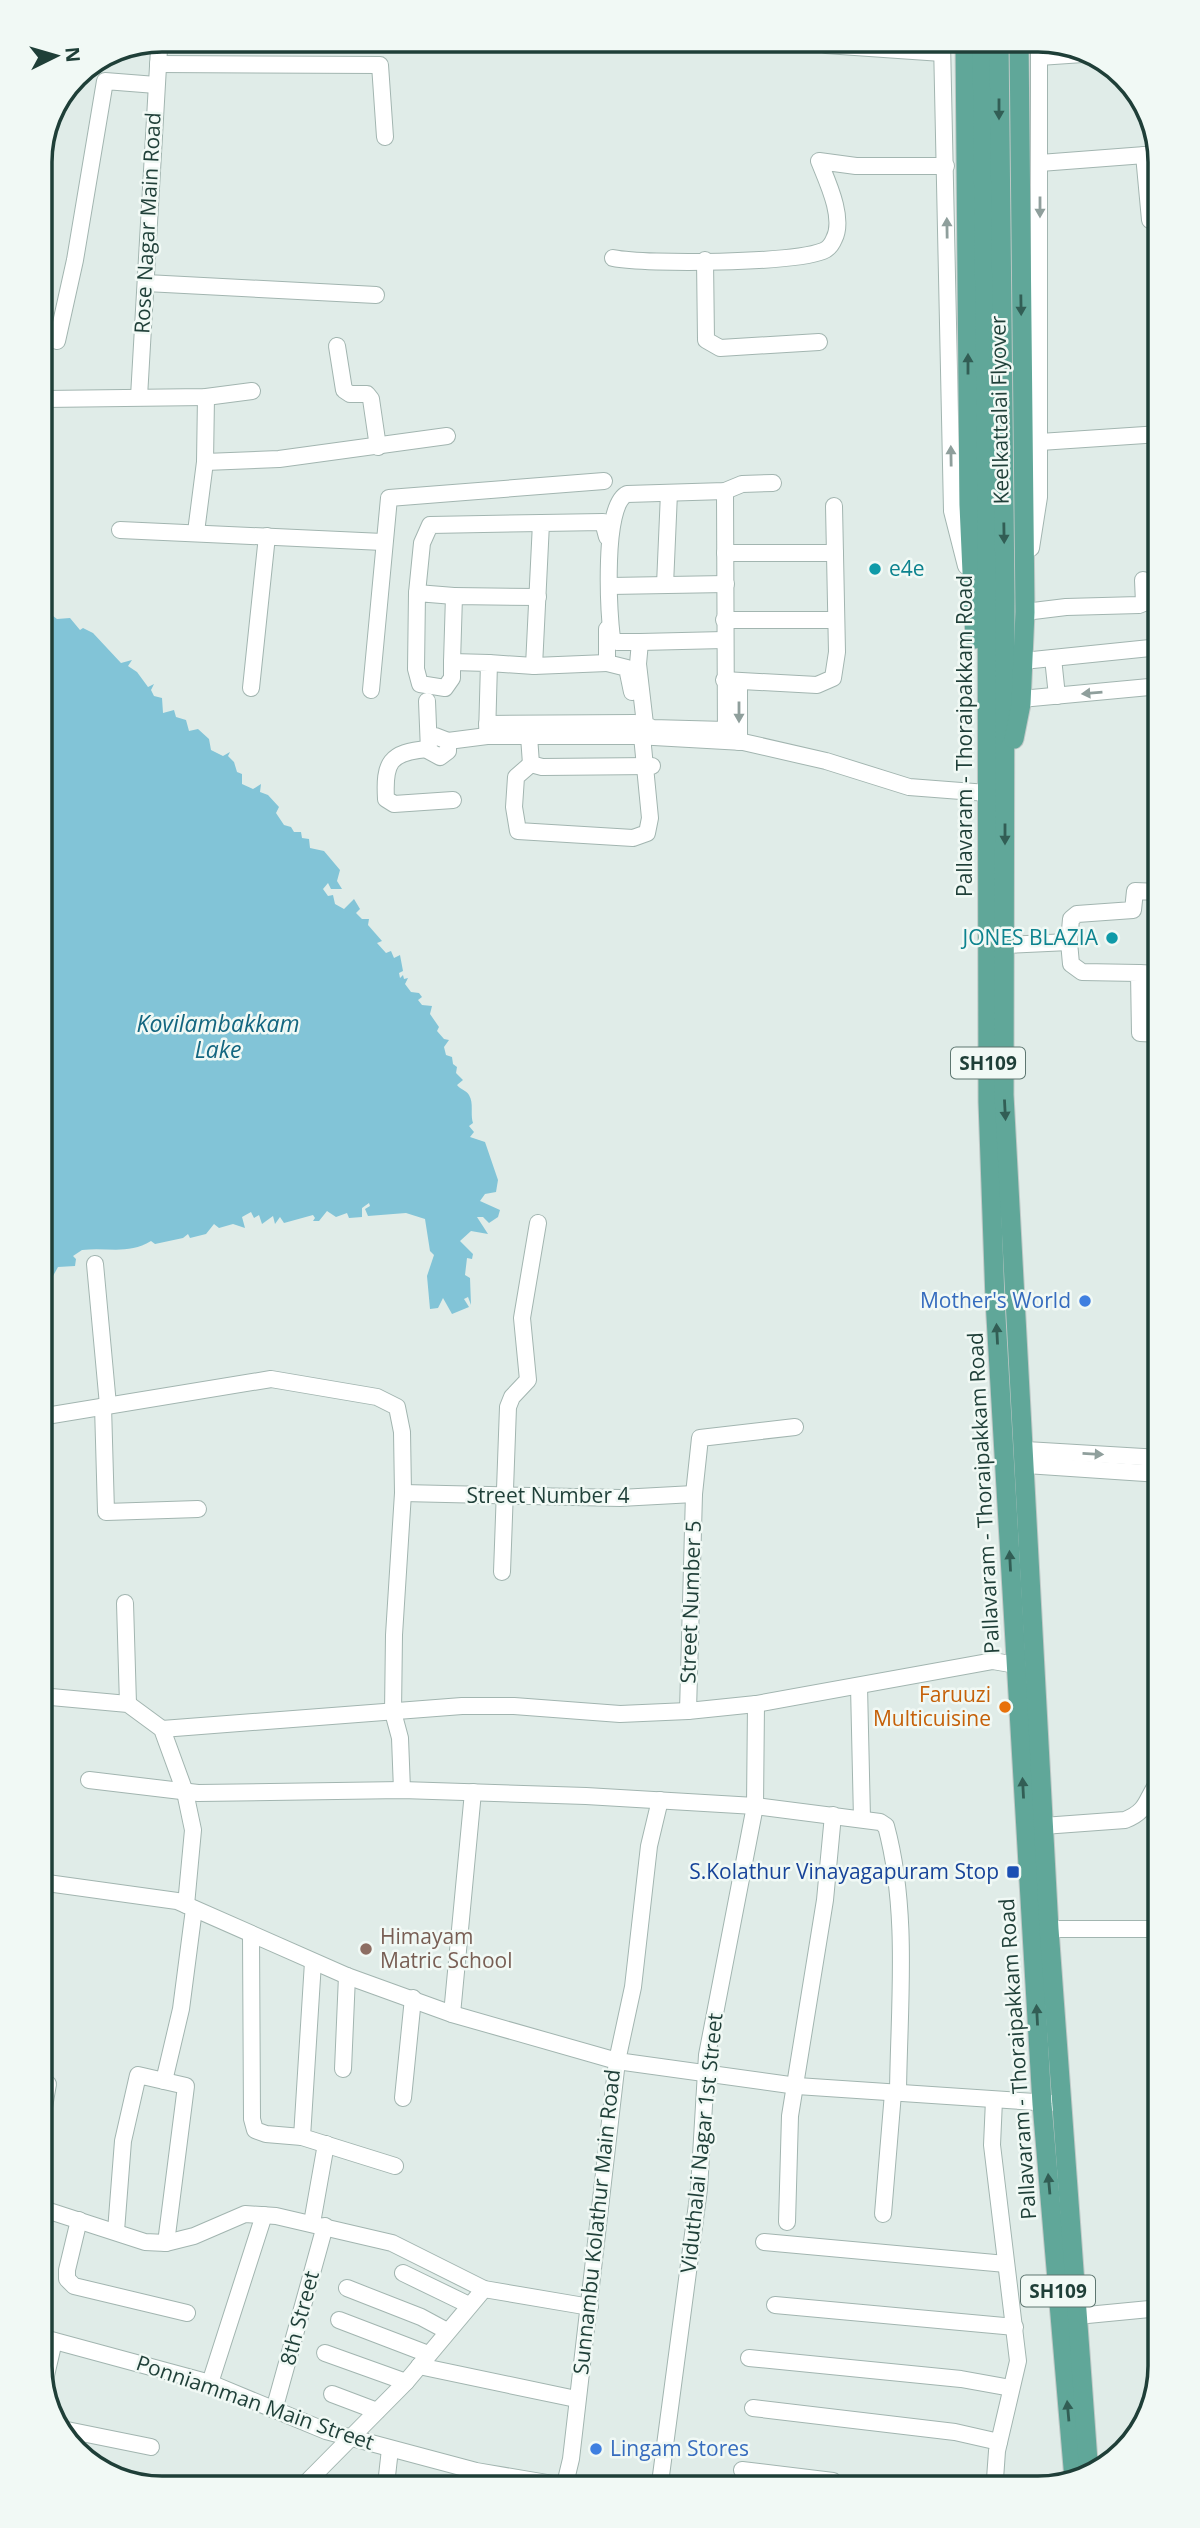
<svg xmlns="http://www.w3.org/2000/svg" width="1200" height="2528" viewBox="0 0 1200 2528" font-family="'Open Sans',sans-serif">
	<rect width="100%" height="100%" fill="#e0ece8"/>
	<path fill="#82c4d7" d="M40 604 52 608 49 613 57 619 70 618 80 630 83 628 93 633 121 663 132 660 128 666 137 672 148 687 154 684 151 690 154 696 162 698 163 713 174 710 176 717 186 720 189 731 198 729 209 739 211 750 223 756 230 752 228 756 234 762 237 772 242 774V784L253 789 261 784 260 792 268 795 279 807 276 813 284 825 291 827 294 832H301L302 838 309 839 310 848 324 851 340 870 337 881 342 889H331L328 883 323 889 328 896 333 895 335 904 344 909 354 899 360 909 356 913 362 919H369L368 925 382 941 377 943 386 953 391 951 394 958 400 955 403 971 399 973 400 978 403 975 404 979 408 978 405 984 411 992 419 993 422 997 418 1000 422 1005 432 1006 430 1014 439 1027 437 1031 444 1039 449 1040 444 1047 446 1055 452 1057 453 1064 457 1067 456 1073 463 1080 457 1085C461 1090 466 1090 469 1095 474 1103 470 1114 473 1123L469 1126 474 1132 470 1137 485 1142 498 1180 496 1192 485 1194 480 1201 500 1210 498 1217 489 1223 483 1217H477L488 1234 471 1231 460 1241 473 1254 472 1259 467 1258 465 1275 470 1278 471 1305 468 1297 464 1299 469 1307 452 1314 443 1298 438 1308 430 1309 427 1276 434 1255 430 1251 425 1219 406 1213 368 1216 365 1209 370 1206 369 1203 362 1208V1217L349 1218 347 1213 336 1217 327 1211 319 1221H313L315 1218 313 1215 284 1223 280 1217 275 1224 273 1216 262 1224 259 1215 254 1218 251 1212 242 1217 245 1228 233 1224 219 1228 214 1224 206 1234 190 1238 188 1234 183 1238 155 1244 151 1241C128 1255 108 1247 82 1250L73 1256 76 1259 75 1266 58 1267 53 1276 51 1269 49 1277 46 1274 45 1280 40 1279Z"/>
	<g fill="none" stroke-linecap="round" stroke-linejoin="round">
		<g stroke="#a2b5b0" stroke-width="18">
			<g id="minor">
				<polyline points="942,42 952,511 966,566"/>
				<polyline points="826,45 942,53"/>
				<polyline points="1039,57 1083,54"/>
				<polyline points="158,64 380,65 385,137"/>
				<polyline points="1144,155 1150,220"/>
				<polyline points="1040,163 1158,154"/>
				<path d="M613 258C648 265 793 263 823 251 828 249 832 244 834 239 845 218 827 181 819 161L856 166H946"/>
				<polyline points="705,260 706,340 720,348 819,342"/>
				<polyline points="146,283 376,295"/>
				<polyline points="57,341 75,260 105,81 156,85"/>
				<polyline points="337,346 344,390 350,394 367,394 371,399 378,447"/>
				<polyline points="139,397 159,49"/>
				<polyline points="1040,442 1160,434"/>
				<polyline points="40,445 44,399 206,397 252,391"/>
				<polyline points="205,462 279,459 447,436"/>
				<polyline points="725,491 726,740"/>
				<polyline points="120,530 383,542"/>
				<polyline points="196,532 205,462 206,397"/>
				<polyline points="1031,548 1039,497 1039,41"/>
				<polyline points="725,553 835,553"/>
				<polyline points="665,585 669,493"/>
				<polyline points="610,586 726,584"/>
				<polyline points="417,593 422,543 430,525 541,523"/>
				<polyline points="1025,612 1066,607 1139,605 1144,603 1143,580"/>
				<polyline points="724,620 836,620"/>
				<polyline points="607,629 607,663 627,668 632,692"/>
				<polyline points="640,642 724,640"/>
				<polyline points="1053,658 1057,696"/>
				<polyline points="1023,661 1160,647"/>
				<polyline points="452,662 452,678 445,688 420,684 416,669 417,593 454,596"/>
				<polyline points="489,663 534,666 607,663"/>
				<polyline points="534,666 541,523 603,522 607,537"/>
				<polyline points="724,680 817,685 833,678 837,652 834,506"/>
				<polyline points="739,681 739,742"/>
				<polyline points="251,688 267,536"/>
				<polyline points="371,690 389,498 604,481"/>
				<polyline points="1021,699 1160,686"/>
				<polyline points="427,701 429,751 440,757 448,751 448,741 435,736 430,740"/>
				<polyline points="487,724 635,723"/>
				<path d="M726 730 652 728 645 724 638 664 640 642H618L612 639C609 613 602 505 627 494L725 491 742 484 773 483"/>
				<polyline points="487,736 489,663 452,662 454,596 538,597"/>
				<polyline points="529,736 531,764 542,767 652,766"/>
				<polyline points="448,741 487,736 636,736 743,742 826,761 909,787 1000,794"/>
				<path d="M428 749C389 752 384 763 386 799L394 804 453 800"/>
				<polyline points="531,764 516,777 514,807 518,831 633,838 647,833 650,818 642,736"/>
				<polyline points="1069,942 1071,964 1082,972 1139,973 1140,1033 1160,1034"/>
				<polyline points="1005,945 1069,942 1071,919 1077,914 1133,910 1135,891 1160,892"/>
				<polyline points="1139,973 1160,974"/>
				<polyline points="95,1264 108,1405"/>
				<polyline points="103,1406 106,1512 198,1509"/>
				<polyline points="40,1417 271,1379 377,1397 397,1407 402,1432 403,1493 394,1635 393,1712 400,1738 402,1790"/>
				<polyline points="1026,1450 1160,1458"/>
				<polyline points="1026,1465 1160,1474"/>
				<polyline points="403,1493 620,1498 694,1494"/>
				<polyline points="502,1572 508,1407 512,1397 528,1380 522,1318 538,1223"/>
				<polyline points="125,1603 128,1704"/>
				<polyline points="859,1686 862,1819"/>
				<polyline points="40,1696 128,1704 162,1729 185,1792 193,1830 186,1905"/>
				<polyline points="688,1711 694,1494 700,1438 795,1427"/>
				<polyline points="162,1729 462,1706 514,1706 620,1714 688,1711 756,1704 993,1661 1016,1665"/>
				<path d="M89 1780 198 1793 402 1790 586 1796 755 1806 880 1822 886 1826C909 1911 899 2005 898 2092"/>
				<polyline points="660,1800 649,1846 633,1987 617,2061 797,2086 1051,2103"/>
				<path d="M1043 1826 1125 1820C1150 1810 1145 1798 1160 1780"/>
				<polyline points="40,1882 177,1901 347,1976 452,2014 617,2061 571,2459 565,2484"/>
				<polyline points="1049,1929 1160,1929"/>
				<polyline points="40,1931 42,1931"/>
				<polyline points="251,1934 252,2119 255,2130 266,2134 302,2137"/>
				<polyline points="313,1962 302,2137 395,2166"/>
				<polyline points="452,2014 473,1792"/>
				<polyline points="343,2069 347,1976"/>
				<polyline points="164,2081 181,2009 194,1909"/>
				<polyline points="403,2098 413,1998"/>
				<polyline points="994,2100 992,2145 1018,2361 997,2451 995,2479"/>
				<polyline points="40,2130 48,2084"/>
				<polyline points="40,2208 145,2242 166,2243 194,2236 245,2214 276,2216 392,2243 484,2289 590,2307"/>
				<polyline points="883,2214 893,2093"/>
				<polyline points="79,2220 67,2270 67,2279 74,2286 187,2313"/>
				<polyline points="787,2222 790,2116 825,1900 833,1815"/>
				<polyline points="312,2223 326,2144"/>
				<polyline points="116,2231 123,2141 138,2075 186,2086 166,2243"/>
				<polyline points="764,2242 1006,2264"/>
				<polyline points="403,2273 469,2305"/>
				<polyline points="347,2288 421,2317 447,2331"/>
				<polyline points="775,2305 1015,2327"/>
				<polyline points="1077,2316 1160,2308"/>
				<polyline points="339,2320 428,2354"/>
				<polyline points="40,2337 210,2383 326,2431 476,2471 553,2484"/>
				<polyline points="325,2353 406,2382"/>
				<polyline points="749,2358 961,2379 1011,2388"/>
				<polyline points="419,2366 576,2399"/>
				<polyline points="210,2383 264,2215"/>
				<polyline points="44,2384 54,2341"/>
				<polyline points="332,2394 377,2411"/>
				<polyline points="753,2408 955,2432 999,2442"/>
				<polyline points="274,2410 325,2226"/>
				<polyline points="62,2429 151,2447"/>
				<polyline points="742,2470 833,2481"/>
				<polyline points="660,2483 699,2189 707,2055 755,1806 756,1704"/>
				<polyline points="386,2485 390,2449"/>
				<polyline points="303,2486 406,2382 484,2289"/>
			</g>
		</g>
		<g stroke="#c0c9c7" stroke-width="21">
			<g id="major">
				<polyline points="965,41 969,505 975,639"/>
				<polyline points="982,41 987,518 988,1102 995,1300 1042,2104 1074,2479"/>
				<polyline points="999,41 1005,597 1004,1095 1049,1929 1089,2475"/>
				<polyline points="1014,739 1021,704 1025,612 1019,41"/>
			</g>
		</g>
		<use href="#minor" stroke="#fff" stroke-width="16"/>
		<use href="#major" stroke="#60a799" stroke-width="19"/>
	</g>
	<defs><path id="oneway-solid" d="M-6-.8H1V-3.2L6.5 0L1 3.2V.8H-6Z" transform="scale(1.75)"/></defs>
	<g fill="#325e55">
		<use href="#oneway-solid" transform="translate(999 109) rotate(90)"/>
		<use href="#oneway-solid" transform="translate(1021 305) rotate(89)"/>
		<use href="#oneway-solid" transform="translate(968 364) rotate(-90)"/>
		<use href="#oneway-solid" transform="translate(1004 533) rotate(89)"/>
		<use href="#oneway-solid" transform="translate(1005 834) rotate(90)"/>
		<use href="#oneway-solid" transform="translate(1005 1110) rotate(87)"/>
		<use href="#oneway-solid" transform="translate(997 1334) rotate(-93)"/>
		<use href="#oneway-solid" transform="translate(1010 1561) rotate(-93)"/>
		<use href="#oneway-solid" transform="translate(1023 1788) rotate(-93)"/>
		<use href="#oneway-solid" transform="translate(1037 2015) rotate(-93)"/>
		<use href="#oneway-solid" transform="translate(1049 2184) rotate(-95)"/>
		<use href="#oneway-solid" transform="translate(1068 2411) rotate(-95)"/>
	</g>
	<g fill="#8f9f9c">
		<use href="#oneway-solid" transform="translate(1040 207) rotate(90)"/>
		<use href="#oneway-solid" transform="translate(947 228) rotate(-91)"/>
		<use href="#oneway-solid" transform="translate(951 456) rotate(-91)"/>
		<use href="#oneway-solid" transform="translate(1092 693) rotate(175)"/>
		<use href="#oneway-solid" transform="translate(739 712) rotate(90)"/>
		<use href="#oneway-solid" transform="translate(1093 1454) rotate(3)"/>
	</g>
	<g fill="#0f9aa8" stroke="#f1f9f5" stroke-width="2.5">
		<circle cx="875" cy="569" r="7"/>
		<circle cx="1112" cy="938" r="7"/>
	</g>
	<g fill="#3f7fe0" stroke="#f1f9f5" stroke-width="2.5">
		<circle cx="1085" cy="1301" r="7"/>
		<circle cx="596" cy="2449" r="7"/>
	</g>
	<circle fill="#e8710a" stroke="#f1f9f5" stroke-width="2.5" cx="1005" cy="1707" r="7"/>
	<rect fill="#1a4fb4" stroke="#f1f9f5" stroke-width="2.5" x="1006" y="1865" width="14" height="14" rx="3.5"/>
	<circle fill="#8d6e63" stroke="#f1f9f5" stroke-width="2.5" cx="366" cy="1949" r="7"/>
	<g text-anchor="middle" stroke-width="5" stroke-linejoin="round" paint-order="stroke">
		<g fill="#f1f9f5" stroke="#5e7771" stroke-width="2">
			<rect x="951" y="1047.5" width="74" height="31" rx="5"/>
			<rect x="1021" y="2275.5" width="74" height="31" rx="5"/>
		</g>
		<g font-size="19" font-weight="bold" fill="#1f3f38">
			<text x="988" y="1070">SH109</text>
			<text x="1058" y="2298">SH109</text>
		</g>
		<g font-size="21" fill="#1f3f38" stroke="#f1f9f5">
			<text transform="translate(148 223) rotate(-87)" y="7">Rose Nagar Main Road</text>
			<text transform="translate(1000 410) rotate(-91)" y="7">Keelkattalai Flyover</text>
			<text transform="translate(965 736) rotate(-90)" y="7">Pallavaram - Thoraipakkam Road</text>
			<text transform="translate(984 1493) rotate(-93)" y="7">Pallavaram - Thoraipakkam Road</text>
			<text x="548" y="1503">Street Number 4</text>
			<text transform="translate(691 1602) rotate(-88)" y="7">Street Number 5</text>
			<text transform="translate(1018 2059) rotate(-94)" y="7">Pallavaram - Thoraipakkam Road</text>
			<text transform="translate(702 2143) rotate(-84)" y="7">Viduthalai Nagar 1st Street</text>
			<text transform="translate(597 2222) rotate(-84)" y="7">Sunnambu Kolathur Main Road</text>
			<text transform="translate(300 2318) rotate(-75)" y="7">8th Street</text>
			<text transform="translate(255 2403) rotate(19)" y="7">Ponniamman Main Street</text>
		</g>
		<g font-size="21" fill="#0d838f" stroke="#f1f9f5" text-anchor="start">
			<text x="889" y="576">e4e</text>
			<text x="1098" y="945" text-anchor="end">JONES BLAZIA</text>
		</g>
		<g font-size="21" fill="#366cbe" stroke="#f1f9f5" text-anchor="end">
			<text x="1071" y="1308">Mother's World</text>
			<text x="610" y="2456" text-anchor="start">Lingam Stores</text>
		</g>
		<g font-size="21" fill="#c56008" stroke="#f1f9f5" text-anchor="end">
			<text x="991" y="1702">Faruuzi<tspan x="991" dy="24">Multicuisine</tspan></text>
		</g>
		<g font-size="21" fill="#164399" stroke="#f1f9f5" text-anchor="end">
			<text x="999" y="1879">S.Kolathur Vinayagapuram Stop</text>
		</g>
		<g font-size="21" fill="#785e54" stroke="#f1f9f5" text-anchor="start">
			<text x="380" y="1944">Himayam<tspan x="380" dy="24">Matric School</tspan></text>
		</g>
		<g font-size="23" font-style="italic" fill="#136680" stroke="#f1f9f5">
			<text x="218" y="1032">Kovilambakkam<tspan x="218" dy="26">Lake</tspan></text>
		</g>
	</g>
	<path d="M0 0H1200V2528H0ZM162 52H1038A110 110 0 0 1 1148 162V2366A110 110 0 0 1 1038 2476H162A110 110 0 0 1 52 2366V162A110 110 0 0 1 162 52Z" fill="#f1f9f5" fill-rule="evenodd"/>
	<path fill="none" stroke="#1f3f38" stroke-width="3.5" d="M162 52H1038A110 110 0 0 1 1148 162V2366A110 110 0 0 1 1038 2476H162A110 110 0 0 1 52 2366V162A110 110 0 0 1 162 52Z"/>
	<g transform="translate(56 56) rotate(85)" stroke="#f1f9f5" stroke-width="5" paint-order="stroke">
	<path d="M0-5L12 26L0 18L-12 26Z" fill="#1f3f38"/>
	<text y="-10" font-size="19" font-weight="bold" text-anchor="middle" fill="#1f3f38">N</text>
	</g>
</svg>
